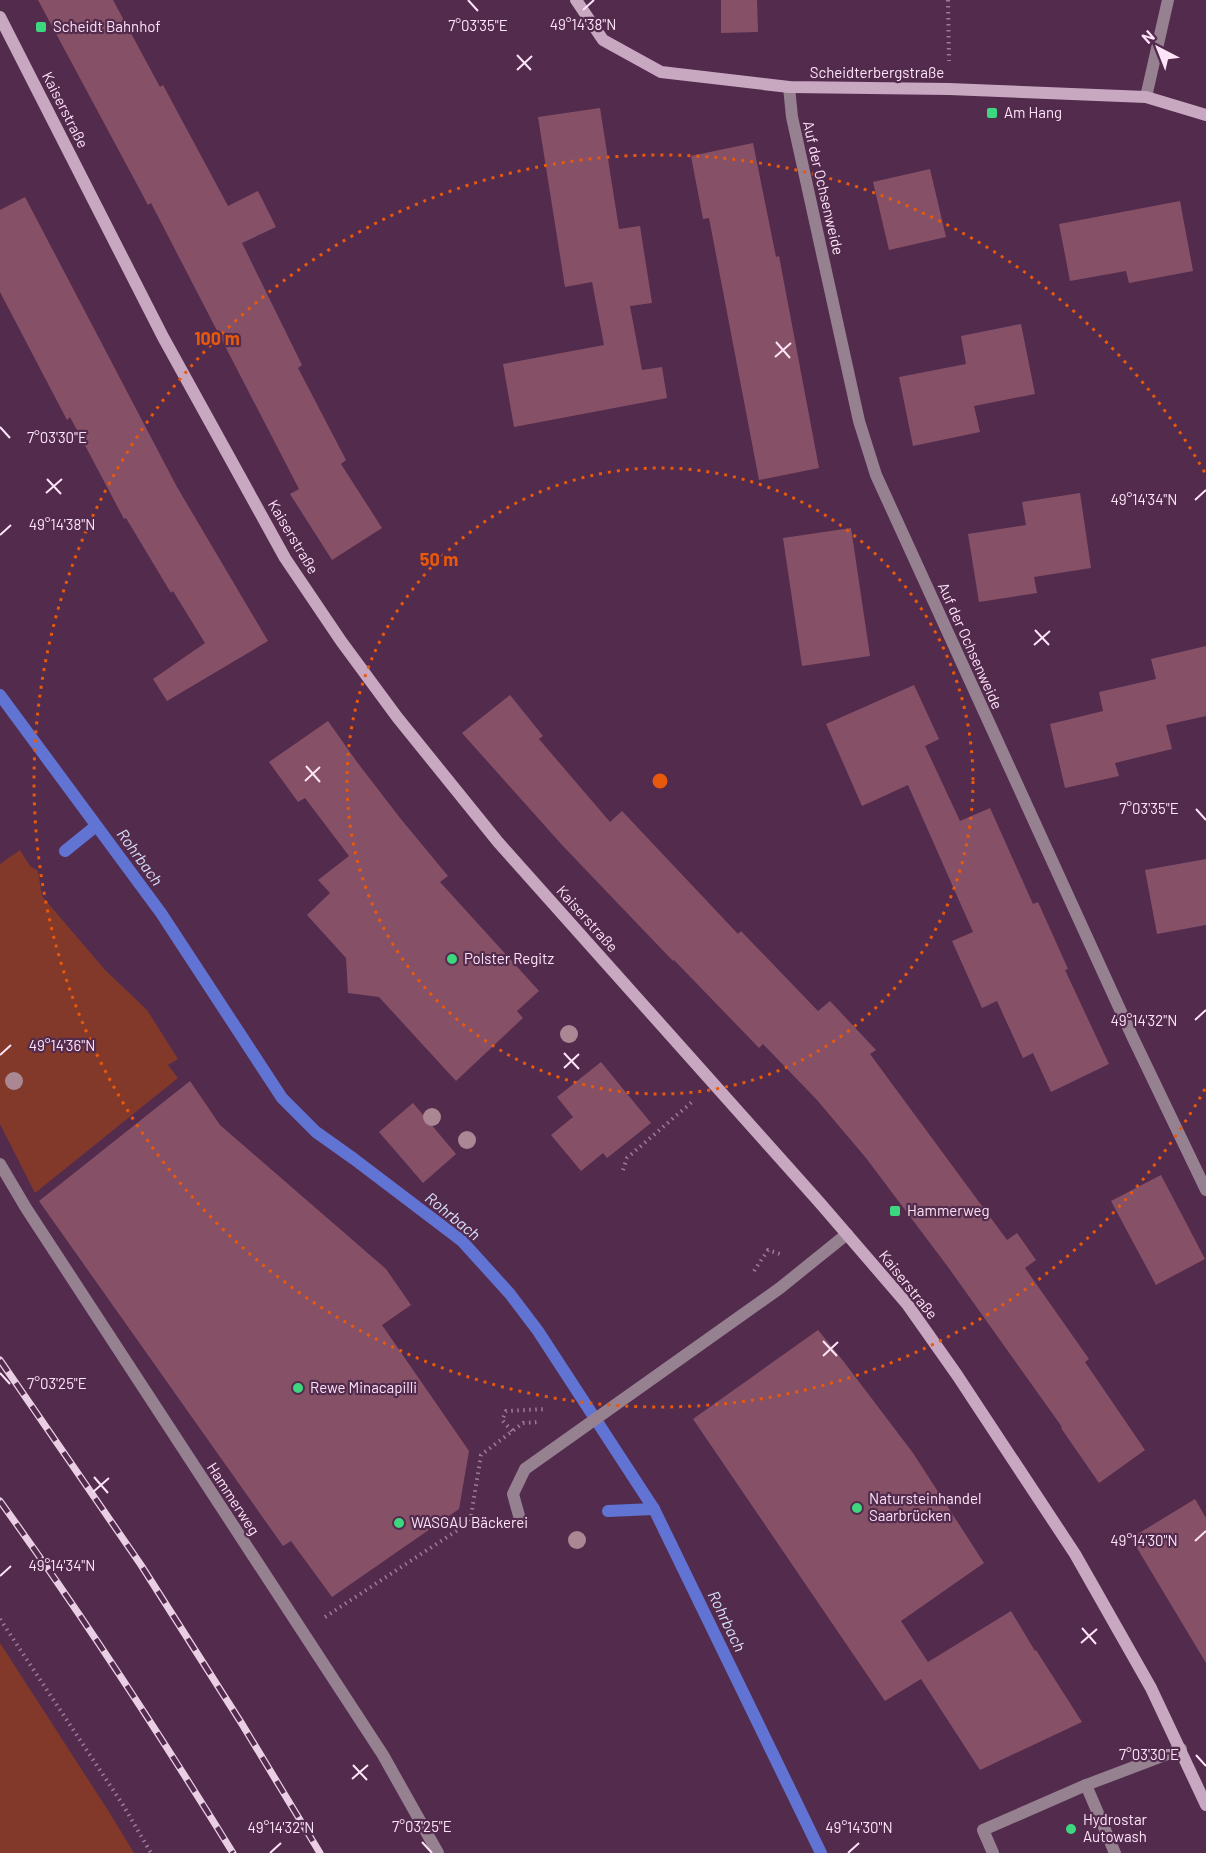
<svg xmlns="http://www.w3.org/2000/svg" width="1206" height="1853" viewBox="0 0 1206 1853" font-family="Barlow,sans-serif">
	<rect width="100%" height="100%" fill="#532b4d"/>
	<g fill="#83392a">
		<polygon points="20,850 30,866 38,871 42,896 105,970 147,1010 178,1059 168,1065 178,1078 35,1193 0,1124 0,864"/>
		<polygon points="0,1643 111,1815 134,1853 0,1853"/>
	</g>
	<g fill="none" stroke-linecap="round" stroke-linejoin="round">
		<g stroke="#6173d3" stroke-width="12">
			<polyline points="0,695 161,913 282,1098 316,1132 354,1159 462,1241 510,1294 538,1331 654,1509 821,1853"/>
			<polyline points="65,851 96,826"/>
			<polyline points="608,1511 654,1509"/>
		</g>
	</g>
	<g fill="#865167">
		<polygon points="38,0 113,0 160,87 163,85 228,206 258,191 276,227 242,243 302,365 298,368 346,460 341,464 382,528 332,560 290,494 299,489 151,203 148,205"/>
		<polygon points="721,0 757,0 758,32 721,33"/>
		<polygon points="600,108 619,229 640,226 652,303 630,306 642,370 662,367 667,398 514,427 503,364 604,345 592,282 565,287 538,117"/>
		<polygon points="753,143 776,257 779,256 819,468 759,480 709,218 703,219 691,156"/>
		<polygon points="930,169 946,237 889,250 873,182"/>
		<polygon points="25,197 177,487 268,641 167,701 153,679 205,643 173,591 171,593 126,518 124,519 70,417 67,420 0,292 0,210"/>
		<polygon points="1180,201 1193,271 1129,283 1126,271 1070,281 1059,224"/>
		<polygon points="1021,324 1035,394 974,406 980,432 913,446 899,377 966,364 961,336"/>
		<polygon points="1080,493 1091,568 1034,577 1037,593 979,602 968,534 1026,525 1022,502"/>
		<polygon points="851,528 870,656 802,666 783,538"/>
		<polygon points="1206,646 1206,716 1166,725 1172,749 1115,763 1119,776 1065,788 1050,724 1103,711 1099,692 1156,679 1151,659"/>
		<polygon points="914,685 939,739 925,746 960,821 990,808 1033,904 1038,902 1068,969 1065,970 1109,1064 1051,1092 1033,1053 1023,1058 997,1001 982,1008 952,941 973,932 908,785 862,806 826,724"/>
		<polygon points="510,695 543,736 539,739 610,822 622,811 738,934 741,931 818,1011 830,1001 876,1050 870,1054 1007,1240 1017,1233 1036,1260 1025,1268 1089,1359 1085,1362 1145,1450 1099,1483 1061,1428 1062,1427 948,1267 866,1158 817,1100 763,1044 759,1048 674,960 673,961 562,845 462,733"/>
		<polygon points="328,721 357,762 400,818 448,876 440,882 539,991 517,1011 523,1018 456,1081 379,997 348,993 346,958 307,915 330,893 318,880 349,856 305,798 298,802 269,762"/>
		<polygon points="1206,859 1206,925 1157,934 1145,870"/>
		<polygon points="601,1062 651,1123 607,1158 603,1153 581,1171 551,1135 573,1117 557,1097"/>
		<polygon points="190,1081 220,1125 386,1269 411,1305 382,1325 469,1451 459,1509 332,1597 291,1541 283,1546 39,1201"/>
		<polygon points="413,1103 456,1154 423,1183 379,1132"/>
		<polygon points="1161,1175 1205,1259 1156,1285 1111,1201"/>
		<polygon points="818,1330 844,1362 913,1453 984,1563 901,1621 928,1662 1011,1611 1035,1651 1036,1650 1082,1722 980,1770 921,1679 885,1701 693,1419"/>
		<polygon points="1195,1499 1206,1518 1206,1663 1131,1538"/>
	</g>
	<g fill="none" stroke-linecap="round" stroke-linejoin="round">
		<g stroke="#9e7c98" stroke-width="4" stroke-dasharray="1.5 4.5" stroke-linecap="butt">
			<polyline points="948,0 949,61"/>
			<polyline points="623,1170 627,1158 692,1102"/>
			<polyline points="754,1271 768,1250 780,1254"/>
			<polyline points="512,1431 502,1420 506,1411 546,1409"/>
			<polyline points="325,1617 470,1522 481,1455 523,1423 540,1422"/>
			<polyline points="0,1619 123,1805 151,1853"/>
		</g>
		<g stroke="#968191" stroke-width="12">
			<polyline points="521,1523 513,1494 525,1469 780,1288 847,1234"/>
			<polyline points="1086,1785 1115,1853"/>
			<polyline points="993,1853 983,1830 1086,1785 1181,1749"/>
		</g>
		<g stroke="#968191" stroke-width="12">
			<polyline points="789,87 792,117 859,421 876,475 1133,1038 1206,1190"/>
			<polyline points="1146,97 1168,0"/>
			<polyline points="0,1164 26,1208 383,1755 438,1853"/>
		</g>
		<g stroke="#c8a7c1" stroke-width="12">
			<polyline points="576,0 603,40 661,72 789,87 949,89 1146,97 1206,115"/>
			<polyline points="0,17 163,337 285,558 341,641 397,717 498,842 820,1203 907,1304 957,1375 1075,1554 1151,1688 1206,1805"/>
		</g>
		<g stroke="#eacfe4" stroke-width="7">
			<g id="rail">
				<polyline points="0,1360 141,1565 242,1724 320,1853"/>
				<path d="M0 1501C82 1615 159 1733 233 1853"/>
			</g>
		</g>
		<use href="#rail" stroke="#532b4d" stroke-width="4.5" stroke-dasharray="14" stroke-linecap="butt"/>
	</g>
	<g fill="#aa8793">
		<circle cx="569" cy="1034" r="9"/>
		<circle cx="14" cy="1081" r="9"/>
		<circle cx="432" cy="1117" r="9"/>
		<circle cx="467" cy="1140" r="9"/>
		<circle cx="577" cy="1540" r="9"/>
	</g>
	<path fill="none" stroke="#fee4f8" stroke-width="2" d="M468 0 478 11M583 10 594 0M517 55 531 70M517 70 532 56M776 342 790 358M775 357 791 343M0 427 10 438M47 479 61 494M46 493 62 479M1195 500 1206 490M0 535 11 525M1035 630 1049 645M1034 645 1050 631M306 766 320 782M305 781 320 767M1196 809 1206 820M1195 1020 1206 1010M564 1053 579 1069M0 1055 11 1045M564 1068 579 1054M823 1341 837 1356M823 1356 838 1342M0 1373 10 1384M94 1477 108 1493M93 1492 109 1478M1195 1541 1206 1531M0 1576 11 1566M1082 1628 1096 1644M1081 1643 1097 1629M1196 1755 1206 1766M353 1765 367 1780M352 1779 368 1765M422 1842 432 1853M270 1853 281 1843M848 1853 859 1843"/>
	<g fill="none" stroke="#e8590c" stroke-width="3" stroke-dasharray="3 6">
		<circle cx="660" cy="781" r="313"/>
		<path d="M1205 1089A626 626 0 1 1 1205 473"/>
	</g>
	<g fill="#3cd77e" stroke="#532b4d" stroke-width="2">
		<rect x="35" y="21" width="12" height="12" rx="3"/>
		<rect x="986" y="107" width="12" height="12" rx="3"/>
		<circle cx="452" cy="959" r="6"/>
		<rect x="889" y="1205" width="12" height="12" rx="3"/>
		<circle cx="298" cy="1388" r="6"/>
		<circle cx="857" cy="1508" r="6"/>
		<circle cx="399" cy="1523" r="6"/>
		<circle cx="1071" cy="1829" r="6"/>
	</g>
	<g text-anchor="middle" stroke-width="4.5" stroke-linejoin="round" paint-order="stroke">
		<g font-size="15" fill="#fee4f8" stroke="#532b4d" text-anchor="start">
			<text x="53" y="32">Scheidt Bahnhof</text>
			<text x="1004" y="118">Am Hang</text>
			<text x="464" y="964">Polster Regitz</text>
			<text x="907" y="1216">Hammerweg</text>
			<text x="310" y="1393">Rewe Minacapilli</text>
			<text x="869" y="1504">Natursteinhandel<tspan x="869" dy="17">Saarbrücken</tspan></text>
			<text x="411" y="1528">WASGAU Bäckerei</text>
			<text x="1083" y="1825">Hydrostar<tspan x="1083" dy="17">Autowash</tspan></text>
		</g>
		<g font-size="15" fill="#fee4f8" stroke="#532b4d">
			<text x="877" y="78">Scheidterbergstraße</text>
			<text transform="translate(65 110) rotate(63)" y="5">Kaiserstraße</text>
			<text transform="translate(823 188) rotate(77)" y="5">Auf der Ochsenweide</text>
			<text transform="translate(293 537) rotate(59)" y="5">Kaiserstraße</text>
			<text transform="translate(970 646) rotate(66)" y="5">Auf der Ochsenweide</text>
			<text transform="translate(587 919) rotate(48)" y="5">Kaiserstraße</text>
			<text transform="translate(908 1285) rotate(51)" y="5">Kaiserstraße</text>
			<text transform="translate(233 1499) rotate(57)" y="5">Hammerweg</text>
		</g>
		<g font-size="16" font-style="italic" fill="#d8e0f9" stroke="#532b4d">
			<text transform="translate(140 857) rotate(54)" y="6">Rohrbach</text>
			<text transform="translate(453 1216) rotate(39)" y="6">Rohrbach</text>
			<text transform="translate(727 1621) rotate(64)" y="6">Rohrbach</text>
		</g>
	</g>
	<g font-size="15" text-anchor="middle" fill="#fee4f8" stroke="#532b4d" stroke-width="4.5" stroke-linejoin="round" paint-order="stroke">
		<text x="583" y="30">49°14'38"N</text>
		<text x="478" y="31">7°03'35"E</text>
		<text x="57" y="443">7°03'30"E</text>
		<text x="1144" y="505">49°14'34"N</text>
		<text x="62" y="530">49°14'38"N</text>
		<text x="1149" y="814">7°03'35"E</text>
		<text x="1144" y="1026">49°14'32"N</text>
		<text x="62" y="1051">49°14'36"N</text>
		<text x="57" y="1389">7°03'25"E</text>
		<text x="1144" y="1546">49°14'30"N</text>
		<text x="62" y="1571">49°14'34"N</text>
		<text x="1149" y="1760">7°03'30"E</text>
		<text x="422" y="1832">7°03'25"E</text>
		<text x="281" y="1833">49°14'32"N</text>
		<text x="859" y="1833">49°14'30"N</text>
	</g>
	<circle cx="660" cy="781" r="9" fill="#e8590c" stroke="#532b4d" stroke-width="3"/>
	<g font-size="18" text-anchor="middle" font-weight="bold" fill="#e8590c" stroke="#532b4d" stroke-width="4.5" stroke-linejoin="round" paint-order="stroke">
		<text x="217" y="345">100 m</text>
		<text x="439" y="566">50 m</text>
	</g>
	<g transform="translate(1158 48) rotate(318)" stroke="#532b4d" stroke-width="4.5" paint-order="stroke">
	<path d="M0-4.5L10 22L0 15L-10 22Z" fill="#fee4f8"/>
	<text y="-9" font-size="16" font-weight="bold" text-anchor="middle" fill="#fee4f8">N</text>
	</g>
</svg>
